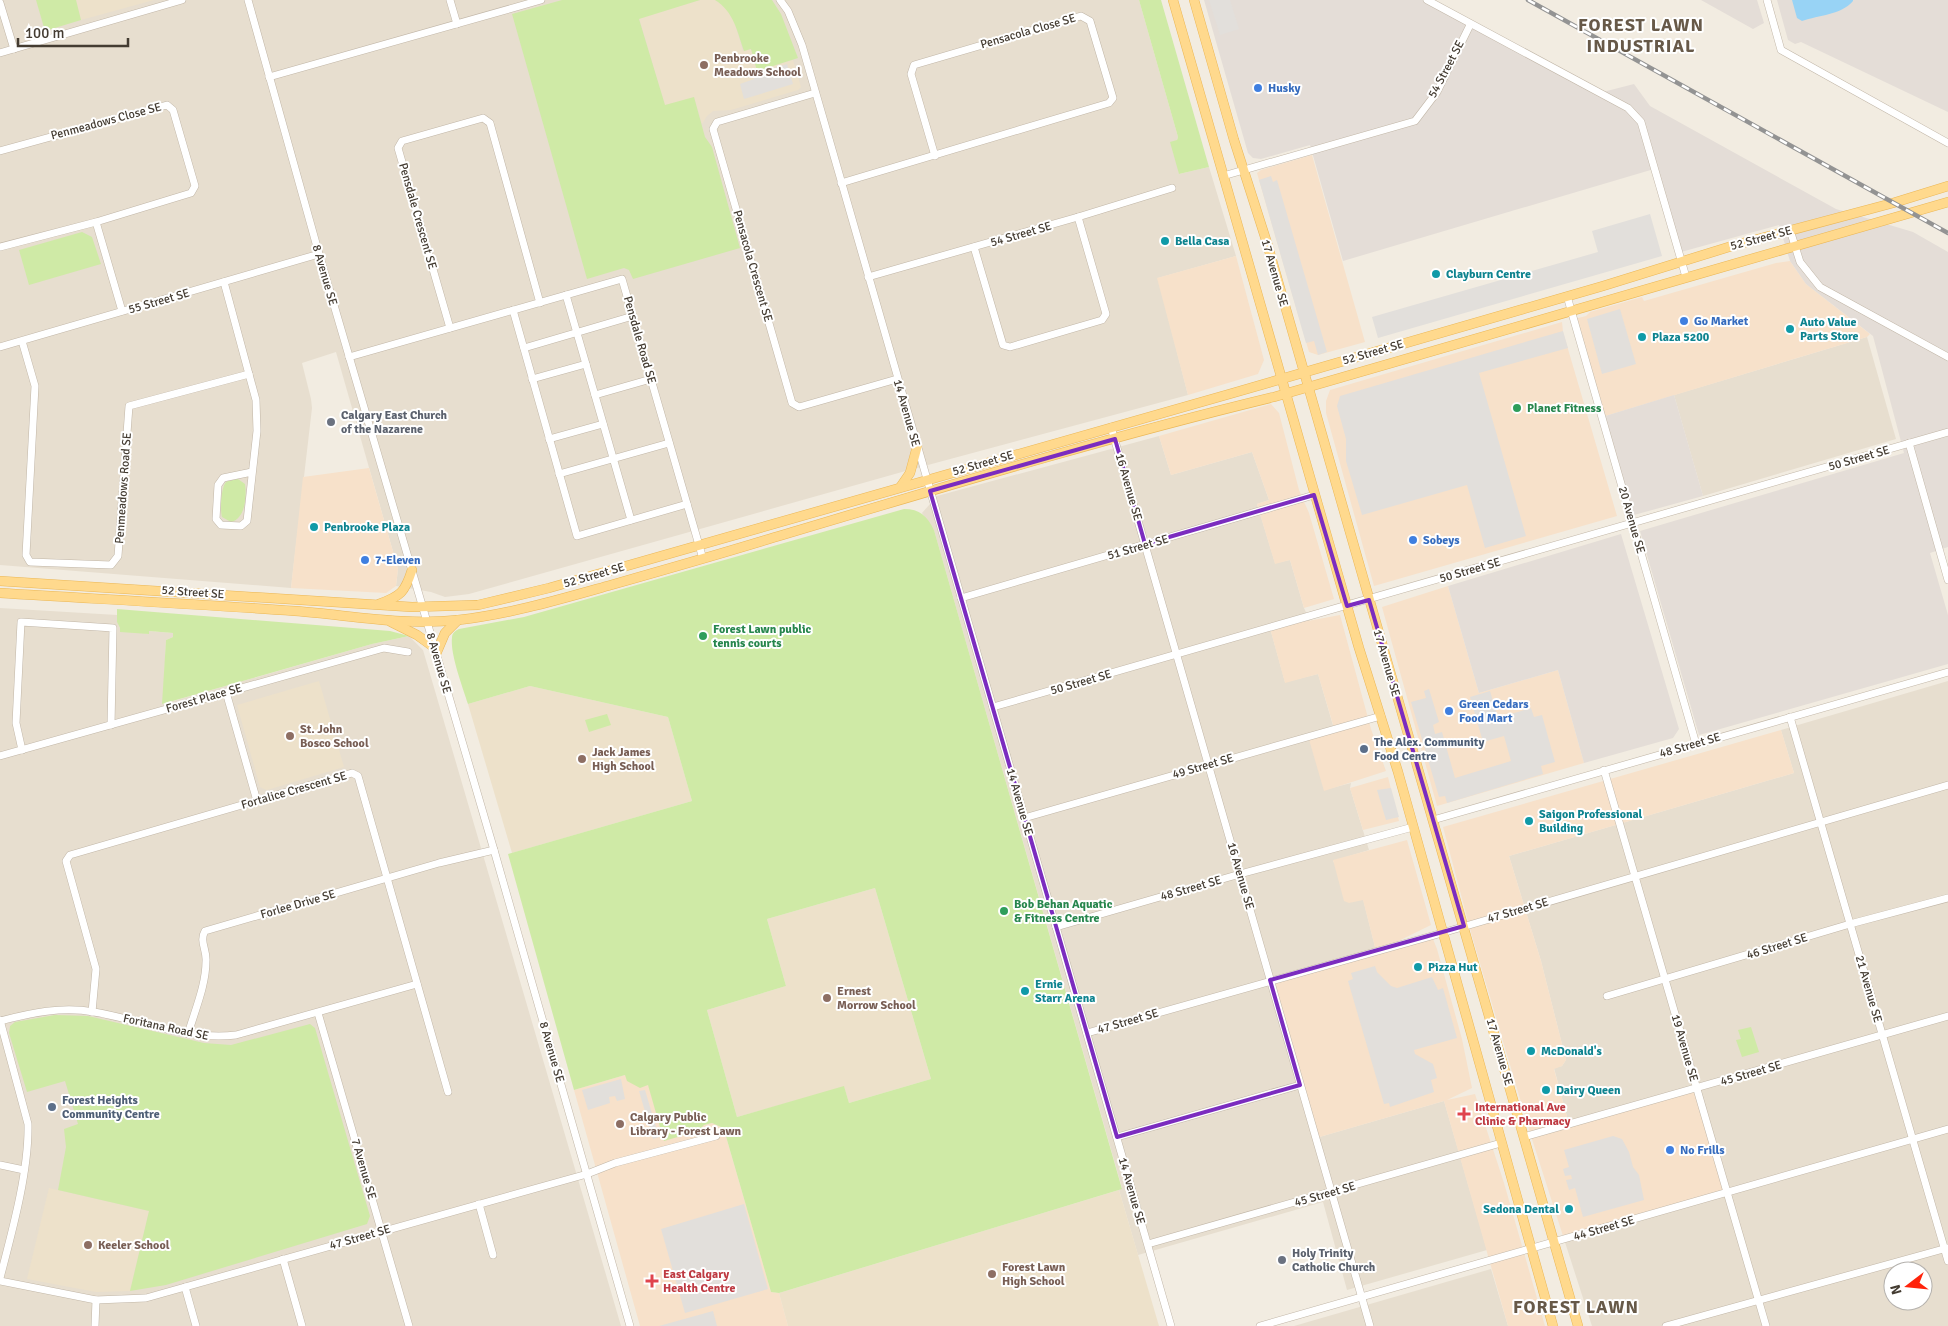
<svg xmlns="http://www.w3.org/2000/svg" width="1948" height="1326" viewBox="0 0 1948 1326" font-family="Signika,sans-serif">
	<rect width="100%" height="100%" fill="#f2ece1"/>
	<g fill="#e7decf" fill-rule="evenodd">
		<polygon points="0,0 1139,0 1178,137 1177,140 1179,174 1209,167 1236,256 1158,278 1188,395 902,472 469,594 445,597 431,592 396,586 398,569 336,352 302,363 311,399 312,408 291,588 0,565"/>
		<polygon points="1867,337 1896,439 1703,496 1674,395"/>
		<polygon points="1159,436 1171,475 1252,452 1269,500 1257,504 1275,563 1290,560 1304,608 1310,621 1270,628 1285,682 1318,674 1334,729 1324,790 1351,783 1350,788 1369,850 1333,861 1356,901 1363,899 1376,951 1316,1138 1444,1101 1487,1250 1347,1290 1323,1202 1138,1255 1119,1190 1122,1188 934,530 922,513 937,496"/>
		<polygon points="0,608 117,615 117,621 120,628 149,634 149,631 173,633 173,637 166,640 163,704 372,644 409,636 423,650 621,1326 0,1326"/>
		<path d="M1948 681V1326H1592L1563 1236 1569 1124 1554 1068 1562 1066 1566 1060 1541 961 1509 856 1794 773 1781 730ZM1893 1271H1923V1301H1893Z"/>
		<polygon points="1491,1269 1508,1326 1294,1326"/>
	</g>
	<g fill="#f7e1ca">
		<polygon points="1312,155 1365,342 1318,355 1309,352 1257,173 1261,170"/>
		<polygon points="1236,256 1264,360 1258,374 1188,395 1157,278"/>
		<polygon points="1790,261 1806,284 1870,334 1867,337 1602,417 1574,319 1586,316 1590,312 1642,297 1644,301 1776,263"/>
		<polygon points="1562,322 1563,332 1617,516 1374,586 1326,413 1326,401 1330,390"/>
		<polygon points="1271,404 1279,413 1299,490 1309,513 1334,599 1304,608 1290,560 1275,564 1257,504 1269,500 1252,452 1171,475 1159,436"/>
		<polygon points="369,468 398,569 396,586 386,593 291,588 303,477"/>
		<polygon points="1448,586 1479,693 1558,670 1584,763 1437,806 1382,607"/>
		<polygon points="1340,615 1371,729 1386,771 1324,791 1308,736 1334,728 1318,674 1285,683 1270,628"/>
		<polygon points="1781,730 1794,773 1509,856 1541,961 1566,1060 1562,1066 1554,1069 1569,1124 1697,1088 1727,1192 1563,1236 1531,1136 1472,936 1443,827"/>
		<polygon points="1388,777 1399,821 1363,830 1350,788"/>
		<polygon points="1407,840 1431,925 1382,949 1433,939 1437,949 1462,1039 1472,1088 1447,1100 1475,1094 1504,1183 1545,1326 1508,1326 1444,1101 1316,1138 1270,980 1376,951 1363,900 1349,903 1344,901 1333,860"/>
		<polygon points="625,1075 648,1085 704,1125 712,1123 721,1127 725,1133 771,1292 779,1293 788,1326 640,1326 574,1090"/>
	</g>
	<g fill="#e4ddd7">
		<polygon points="1204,0 1427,0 1599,93 1634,84 1650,106 1836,209 1913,232 1948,252 1948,547 1930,553 1948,615 1948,664 1699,735 1640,531 1904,453 1873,336 1806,284 1790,261 1779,225 1681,252 1654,169 1343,261 1310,145 1261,159 1253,158 1248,153"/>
		<polygon points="1701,0 1757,0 1764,23 1753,29"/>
		<polygon points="1777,0 1948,0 1948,112 1801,42 1795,44 1788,40"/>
		<polygon points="1674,395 1703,496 1634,515 1602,417"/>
		<polygon points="1621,534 1679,729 1673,738 1584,763 1558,670 1479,693 1448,586"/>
	</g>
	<g fill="#ede1ca">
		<polygon points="76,0 154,0 81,20"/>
		<polygon points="700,0 715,0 724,6 733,17 743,51 751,49 757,70 793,60 801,87 798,90 731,110 713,111 707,116 702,124 694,97 665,106 639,18"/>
		<polygon points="319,681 344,767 267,790 264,789 260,787 237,705"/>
		<polygon points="530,686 668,717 692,801 512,853 468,704"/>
		<polygon points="875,888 931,1079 849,1103 844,1087 737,1117 707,1010 786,986 767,919"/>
		<polygon points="49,1188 149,1211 130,1291 96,1292 27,1279"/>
		<polygon points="1119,1190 1159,1326 788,1326 779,1293"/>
	</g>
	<g fill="#cfeaa6" fill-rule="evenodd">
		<polygon points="36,0 76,0 81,20 45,31"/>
		<polygon points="562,0 700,0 639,19 665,105 694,97 705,137 712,147 740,248 633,279 629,270 624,268 587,279 512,14"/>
		<path d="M715 0H772L781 14 798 58 757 71 751 49 744 51C737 31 734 12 715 0Z"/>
		<polygon points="1139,0 1161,0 1209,167 1179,174 1170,142 1177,140 1178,137"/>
		<polygon points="82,232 92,237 101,264 29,285 19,250"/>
		<path d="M238 479 245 484C247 497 245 519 231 522L222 517C220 511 221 487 226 482 229 480 234 480 238 479Z"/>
		<path d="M904 509C920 509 927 516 934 530L1122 1189 779 1293 771 1292 725 1133 721 1127 712 1123 704 1125 698 1131 664 1141 648 1085 640 1088 627 1081 625 1075 574 1090 508 854 692 801 668 717 530 686 468 704C463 688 450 654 452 638 452 633 455 631 459 629L524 617ZM875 888 931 1079 849 1103 844 1086 737 1117 707 1010 786 986 767 919Z"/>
		<polygon points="117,609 390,631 409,636 372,644 162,704 166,640 173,637 173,633 149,631 149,634 120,632 120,628 117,622"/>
		<polygon points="607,714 611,725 589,732 585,720"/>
		<polygon points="55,1015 88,1016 204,1043 231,1045 310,1024 315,1028 370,1216 367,1224 166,1285 130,1291 149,1211 58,1190 66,1147 64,1129 78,1124 65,1081 27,1092 9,1033 10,1026 15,1022"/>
		<polygon points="1751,1027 1759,1052 1742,1057 1736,1040 1741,1039 1738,1030"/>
	</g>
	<g fill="#e2dfdb">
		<polygon points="1209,0 1230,0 1239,29 1220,35"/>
		<polygon points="787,64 793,84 744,99 740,84 754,79 753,75"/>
		<polygon points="1271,176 1273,182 1277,180 1327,352 1318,355 1314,341 1306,343 1259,180"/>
		<polygon points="1650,214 1662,256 1378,338 1372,317 1598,252 1592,231"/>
		<polygon points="1620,309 1636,364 1602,374 1587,319"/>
		<polygon points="1563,331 1568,348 1479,373 1526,536 1485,548 1467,485 1362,515 1346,461 1346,439 1337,406 1340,396"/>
		<polygon points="1429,689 1439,722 1433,725 1435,734 1442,732 1455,778 1511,761 1504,736 1483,742 1470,697 1490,691 1498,718 1531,708 1534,717 1542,715 1555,762 1541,766 1543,774 1447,803 1445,796 1439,797 1411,702 1426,698 1424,691"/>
		<polygon points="1391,788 1399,817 1386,820 1377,790"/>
		<polygon points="1375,966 1377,972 1391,986 1397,988 1432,977 1438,990 1443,988 1457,1038 1414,1050 1415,1054 1433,1064 1437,1078 1431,1080 1434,1092 1390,1107 1389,1103 1384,1104 1348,981 1353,979 1351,973"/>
		<polygon points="621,1079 625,1099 617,1101 615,1096 609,1097 610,1103 588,1110 582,1090"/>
		<polygon points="645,1090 659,1137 653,1139 639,1091"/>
		<polygon points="1613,1136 1622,1139 1629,1152 1633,1167 1639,1175 1644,1200 1583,1217 1575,1188 1569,1190 1566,1180 1572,1179 1571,1175 1565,1176 1563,1169 1569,1167 1564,1150"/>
		<polygon points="744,1204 768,1289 685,1313 661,1229"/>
		<polygon points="713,1311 717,1326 659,1326"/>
	</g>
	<path fill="#98d3f5" d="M1792 0H1853V1C1841 15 1819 15 1802 21L1797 18Z"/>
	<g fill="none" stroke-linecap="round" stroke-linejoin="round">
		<g stroke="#c1b6a7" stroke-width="8">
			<g id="minor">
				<polyline points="248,0 319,254 494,850 630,1326"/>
				<polyline points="450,0 457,24"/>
				<polyline points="780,0 788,11 802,45 1171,1326"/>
				<polyline points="1427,0 1628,108 1641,122 1686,277"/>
				<polyline points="1767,0 1781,50 1948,143"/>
				<polyline points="0,3 14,49"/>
				<polyline points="0,53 182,0"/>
				<polyline points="269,77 541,0"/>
				<polyline points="815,93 717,122 713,129 792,403 799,407 897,379"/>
				<polyline points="0,151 167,105 173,110 195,186 191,193 96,222 0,247"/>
				<polyline points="1223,176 1415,121 1437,92 1470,25"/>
				<polyline points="841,183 1109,103 1113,98 1090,21 1081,16 914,65 911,74 935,156"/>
				<polyline points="96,222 122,311"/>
				<polyline points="1790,230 1800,262 1820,287 1948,357"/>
				<polyline points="974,247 1003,345 1010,347 1102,320 1106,314 1078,217"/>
				<polyline points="868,277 1078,217 1172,188"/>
				<polyline points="224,282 256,400 257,431 247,521 241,526 221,525 216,519 218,485 223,478 252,472"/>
				<polyline points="566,295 631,520"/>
				<polyline points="1567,296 1696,744"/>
				<polyline points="513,310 577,536 687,504"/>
				<polyline points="450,328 398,148 402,141 483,118 490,123 540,303"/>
				<polyline points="22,341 35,386 26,555 30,562 111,565 118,556 129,406 249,374"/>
				<polyline points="0,347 319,254"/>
				<polyline points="524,348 633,316"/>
				<polyline points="349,357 622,279 703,559"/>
				<polyline points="532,379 586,364"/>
				<polyline points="595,395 651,379"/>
				<polyline points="1111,427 1370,1326"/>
				<polyline points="549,439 603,424"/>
				<polyline points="1909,443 1948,580"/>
				<polyline points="559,474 669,443"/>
				<polyline points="961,598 1314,495"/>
				<polyline points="226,692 257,801"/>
				<polyline points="993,707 1948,432"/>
				<polyline points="1790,717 1948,1261"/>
				<polyline points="22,750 16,723 21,622 113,628 111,725"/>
				<polyline points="0,756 384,648 408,652"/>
				<polyline points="1604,770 1766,1326"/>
				<polyline points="1024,818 1381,716"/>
				<polyline points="1433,820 1948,672"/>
				<polyline points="1056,927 1240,874 1413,827"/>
				<polyline points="1607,996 1850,924 1948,898"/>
				<polyline points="92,1012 96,969 66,861 70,855 352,773 358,776 448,1092"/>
				<polyline points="318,1013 409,1326"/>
				<path d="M0 1020 28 1124C29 1171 12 1232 0 1278"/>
				<path d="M0 1021C31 1013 62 1006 94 1012 141 1020 188 1041 236 1035L417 984"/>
				<polyline points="1087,1033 1435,935 1948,785"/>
				<path d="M188 1034C195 1010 206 985 206 961 207 950 199 941 205 931L439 863 494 850"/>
				<polyline points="1117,1137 1300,1085"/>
				<polyline points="1524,1137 1948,1016"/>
				<polyline points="0,1165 24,1170"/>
				<polyline points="479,1204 493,1255"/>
				<polyline points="1148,1244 1501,1143"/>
				<polyline points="283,1259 302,1326"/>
				<polyline points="0,1281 96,1300 146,1298 587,1174 615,1163 716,1136"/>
				<polyline points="185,1287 196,1326"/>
				<polyline points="95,1326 96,1300"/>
				<polyline points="1260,1326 1948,1129"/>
				<polyline points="1666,1326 1947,1248"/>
			</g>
		</g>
		<g stroke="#ebb756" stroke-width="10">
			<g id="major">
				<polyline points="1173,0 1359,648 1398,772 1553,1326"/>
				<polyline points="1194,0 1234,140 1267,243 1578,1326"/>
				<polyline points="901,486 910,473 917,447"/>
				<polyline points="0,581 412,607 478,605 549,588 1233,393 1603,286 1732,246 1893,203 1948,186"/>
				<path d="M0 593C98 599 197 604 295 611 349 615 404 626 458 620 511 614 561 599 611 585 664 570 717 555 769 539 937 489 1104 438 1274 397L1948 202"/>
				<path d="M379 604C401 596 405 592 412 570"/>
				<polyline points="391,622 417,635 435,648"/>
				<polyline points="436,654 445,633 458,620"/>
			</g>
		</g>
		<use href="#minor" stroke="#fff" stroke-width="7"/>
		<use href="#major" stroke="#ffd98d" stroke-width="9"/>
		<g stroke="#939393" stroke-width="4.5">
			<polyline id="rail" points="1528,0 1948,233"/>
		</g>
		<use href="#rail" stroke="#fff" stroke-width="2.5" stroke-dasharray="8" stroke-linecap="butt"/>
	</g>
	<path fill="none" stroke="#7b2cbf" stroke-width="4" stroke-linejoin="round" d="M1115 439 1145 544 1314 495 1347 606 1369 600 1464 926 1270 980 1300 1085 1117 1137 930 491Z"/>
	<g fill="#8d6e63" stroke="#fff" stroke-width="2">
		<circle cx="704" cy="65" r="5"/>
		<circle cx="290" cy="736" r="5"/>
		<circle cx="582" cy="759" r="5"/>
		<circle cx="827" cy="998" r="5"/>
		<circle cx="620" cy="1124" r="5"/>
		<circle cx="88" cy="1245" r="5"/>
		<circle cx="992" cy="1274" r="5"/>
	</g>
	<g fill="#3f7fe0" stroke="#fff" stroke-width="2">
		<circle cx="1258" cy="88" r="5"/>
		<circle cx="1684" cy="321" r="5"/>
		<circle cx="1413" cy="540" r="5"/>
		<circle cx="365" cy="560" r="5"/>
		<circle cx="1449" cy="711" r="5"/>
		<circle cx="1670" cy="1150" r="5"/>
	</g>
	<g fill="#0f9aa8" stroke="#fff" stroke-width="2">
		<circle cx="1165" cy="241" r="5"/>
		<circle cx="1436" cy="274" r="5"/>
		<circle cx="1790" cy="329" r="5"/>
		<circle cx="1642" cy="337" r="5"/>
		<circle cx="314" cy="527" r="5"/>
		<circle cx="1529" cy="821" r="5"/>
		<circle cx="1418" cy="967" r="5"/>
		<circle cx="1025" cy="991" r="5"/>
		<circle cx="1531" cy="1051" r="5"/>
		<circle cx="1546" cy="1090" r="5"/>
		<circle cx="1569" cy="1209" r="5"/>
	</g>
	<g fill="#2e9e5b" stroke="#fff" stroke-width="2">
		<circle cx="1517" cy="408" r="5"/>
		<circle cx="703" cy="636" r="5"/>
		<circle cx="1004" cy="911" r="5"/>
	</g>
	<g fill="#6b7280" stroke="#fff" stroke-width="2">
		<circle cx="331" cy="422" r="5"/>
		<circle cx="1282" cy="1260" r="5"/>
	</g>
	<g fill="#5c6f8a" stroke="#fff" stroke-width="2">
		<circle cx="1364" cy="749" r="5"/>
		<circle cx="52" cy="1107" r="5"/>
	</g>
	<g fill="#e0444e" stroke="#fff" stroke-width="2">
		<path d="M1461.5 1106.5h5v5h5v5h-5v5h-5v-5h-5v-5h5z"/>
		<path d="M649.5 1273.5h5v5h5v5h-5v5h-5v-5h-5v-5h5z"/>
	</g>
	<g text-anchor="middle" stroke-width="4" stroke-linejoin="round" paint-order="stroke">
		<g font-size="12" fill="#443c32" stroke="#fff">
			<text transform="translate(1028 31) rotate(-16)" y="4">Pensacola Close SE</text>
			<text transform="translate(1446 69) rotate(-62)" y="4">54 Street SE</text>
			<text transform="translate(106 121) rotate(-15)" y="4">Penmeadows Close SE</text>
			<text transform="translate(418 216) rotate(74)" y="4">Pensdale Crescent SE</text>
			<text transform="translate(1021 234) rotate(-16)" y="4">54 Street SE</text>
			<text transform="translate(1761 238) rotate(-15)" y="4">52 Street SE</text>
			<text transform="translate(753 266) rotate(74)" y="4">Pensacola Crescent SE</text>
			<text transform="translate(1275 273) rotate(74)" y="4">17 Avenue SE</text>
			<text transform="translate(325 275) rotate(74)" y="4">8 Avenue SE</text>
			<text transform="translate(159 301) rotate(-16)" y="4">55 Street SE</text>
			<text transform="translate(640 340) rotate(74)" y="4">Pensdale Road SE</text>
			<text transform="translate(1373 352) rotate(-16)" y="4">52 Street SE</text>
			<text transform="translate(907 413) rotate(74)" y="4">14 Avenue SE</text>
			<text transform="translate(1859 458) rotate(-16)" y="4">50 Street SE</text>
			<text transform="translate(983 463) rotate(-16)" y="4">52 Street SE</text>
			<text transform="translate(1129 487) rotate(74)" y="4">16 Avenue SE</text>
			<text transform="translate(123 488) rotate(-86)" y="4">Penmeadows Road SE</text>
			<text transform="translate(1632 520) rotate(74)" y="4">20 Avenue SE</text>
			<text transform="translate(1138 547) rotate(-16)" y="4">51 Street SE</text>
			<text transform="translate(1470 570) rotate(-16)" y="4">50 Street SE</text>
			<text transform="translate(594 575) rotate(-16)" y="4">52 Street SE</text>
			<text transform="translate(193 592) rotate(4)" y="4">52 Street SE</text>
			<text transform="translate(439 663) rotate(74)" y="4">8 Avenue SE</text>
			<text transform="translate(1387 663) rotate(74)" y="4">17 Avenue SE</text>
			<text transform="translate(1081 682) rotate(-16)" y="4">50 Street SE</text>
			<text transform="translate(204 698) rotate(-16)" y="4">Forest Place SE</text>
			<text transform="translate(1690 745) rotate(-16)" y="4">48 Street SE</text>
			<text transform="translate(1203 766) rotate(-16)" y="4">49 Street SE</text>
			<text transform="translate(294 790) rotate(-16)" y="4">Fortalice Crescent SE</text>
			<text transform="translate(1020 802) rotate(74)" y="4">14 Avenue SE</text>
			<text transform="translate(1241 876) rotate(74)" y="4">16 Avenue SE</text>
			<text transform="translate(1191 888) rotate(-16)" y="4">48 Street SE</text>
			<text transform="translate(298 904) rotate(-16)" y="4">Forlee Drive SE</text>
			<text transform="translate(1518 910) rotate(-16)" y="4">47 Street SE</text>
			<text transform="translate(1777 946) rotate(-17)" y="4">46 Street SE</text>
			<text transform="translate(1869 989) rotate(74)" y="4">21 Avenue SE</text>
			<text transform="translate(1128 1021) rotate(-16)" y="4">47 Street SE</text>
			<text transform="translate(166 1027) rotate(12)" y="4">Foritana Road SE</text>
			<text transform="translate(1685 1048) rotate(74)" y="4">19 Avenue SE</text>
			<text transform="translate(552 1052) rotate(74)" y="4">8 Avenue SE</text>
			<text transform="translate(1500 1052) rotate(74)" y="4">17 Avenue SE</text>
			<text transform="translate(1751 1073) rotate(-16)" y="4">45 Street SE</text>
			<text transform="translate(364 1169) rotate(74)" y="4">7 Avenue SE</text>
			<text transform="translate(1132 1191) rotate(74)" y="4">14 Avenue SE</text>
			<text transform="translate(1325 1194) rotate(-16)" y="4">45 Street SE</text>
			<text transform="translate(1604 1228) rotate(-16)" y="4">44 Street SE</text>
			<text transform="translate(360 1237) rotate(-16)" y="4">47 Street SE</text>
		</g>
		<g font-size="12" font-weight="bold" fill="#785e54" stroke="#fff" text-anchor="start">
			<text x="714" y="62">Penbrooke<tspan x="714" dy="14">Meadows School</tspan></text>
			<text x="300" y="733">St. John<tspan x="300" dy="14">Bosco School</tspan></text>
			<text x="592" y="756">Jack James<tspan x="592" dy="14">High School</tspan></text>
			<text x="837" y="995">Ernest<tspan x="837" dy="14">Morrow School</tspan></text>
			<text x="630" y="1121">Calgary Public<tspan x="630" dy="14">Library - Forest Lawn</tspan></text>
			<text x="98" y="1249">Keeler School</text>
			<text x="1002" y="1271">Forest Lawn<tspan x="1002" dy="14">High School</tspan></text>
		</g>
		<g font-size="12" font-weight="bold" fill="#366cbe" stroke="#fff" text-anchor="start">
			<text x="1268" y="92">Husky</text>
			<text x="1694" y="325">Go Market</text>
			<text x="1423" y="544">Sobeys</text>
			<text x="375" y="564">7-Eleven</text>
			<text x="1459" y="708">Green Cedars<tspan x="1459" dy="14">Food Mart</tspan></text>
			<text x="1680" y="1154">No Frills</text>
		</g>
		<g font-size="12" font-weight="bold" fill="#0d838f" stroke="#fff" text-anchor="start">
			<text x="1175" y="245">Bella Casa</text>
			<text x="1446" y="278">Clayburn Centre</text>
			<text x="1800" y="326">Auto Value<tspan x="1800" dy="14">Parts Store</tspan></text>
			<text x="1652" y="341">Plaza 5200</text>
			<text x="324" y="531">Penbrooke Plaza</text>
			<text x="1539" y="818">Saigon Professional<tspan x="1539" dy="14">Building</tspan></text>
			<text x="1428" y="971">Pizza Hut</text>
			<text x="1035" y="988">Ernie<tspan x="1035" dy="14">Starr Arena</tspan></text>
			<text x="1541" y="1055">McDonald's</text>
			<text x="1556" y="1094">Dairy Queen</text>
			<text x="1559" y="1213" text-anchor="end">Sedona Dental</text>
		</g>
		<g font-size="12" font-weight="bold" fill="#27864d" stroke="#fff" text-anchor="start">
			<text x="1527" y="412">Planet Fitness</text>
			<text x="713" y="633">Forest Lawn public<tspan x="713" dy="14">tennis courts</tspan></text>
			<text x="1014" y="908">Bob Behan Aquatic<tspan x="1014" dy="14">&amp; Fitness Centre</tspan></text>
		</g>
		<g font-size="12" font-weight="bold" fill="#5b616d" stroke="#fff" text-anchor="start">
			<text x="341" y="419">Calgary East Church<tspan x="341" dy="14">of the Nazarene</tspan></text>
			<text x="1292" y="1257">Holy Trinity<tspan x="1292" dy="14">Catholic Church</tspan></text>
		</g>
		<g font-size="12" font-weight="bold" fill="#4e5e75" stroke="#fff" text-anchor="start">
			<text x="1374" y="746">The Alex. Community<tspan x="1374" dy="14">Food Centre</tspan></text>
			<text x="62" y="1104">Forest Heights<tspan x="62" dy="14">Community Centre</tspan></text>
		</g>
		<g font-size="12" font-weight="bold" fill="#be3a42" stroke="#fff" text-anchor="start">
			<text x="1475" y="1111">International Ave<tspan x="1475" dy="14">Clinic &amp; Pharmacy</tspan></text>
			<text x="663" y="1278">East Calgary<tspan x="663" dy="14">Health Centre</tspan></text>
		</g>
		<g font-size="18" font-weight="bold" letter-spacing="1" fill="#675948" stroke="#fff">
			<text x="1641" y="31">FOREST LAWN<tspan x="1641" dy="21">INDUSTRIAL</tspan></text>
			<text x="1576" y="1313">FOREST LAWN</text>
		</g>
	</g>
	<g transform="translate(1908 1286) rotate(254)"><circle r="24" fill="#ffffff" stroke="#b4b1ad"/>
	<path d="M0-4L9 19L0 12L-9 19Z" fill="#ff230b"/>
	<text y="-8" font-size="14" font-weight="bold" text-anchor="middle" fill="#443c32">N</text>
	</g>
	<path d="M18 38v8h110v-8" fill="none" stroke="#443c32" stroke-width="2.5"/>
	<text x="25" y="38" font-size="15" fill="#443c32" stroke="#ffffff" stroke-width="4" paint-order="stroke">100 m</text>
</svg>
